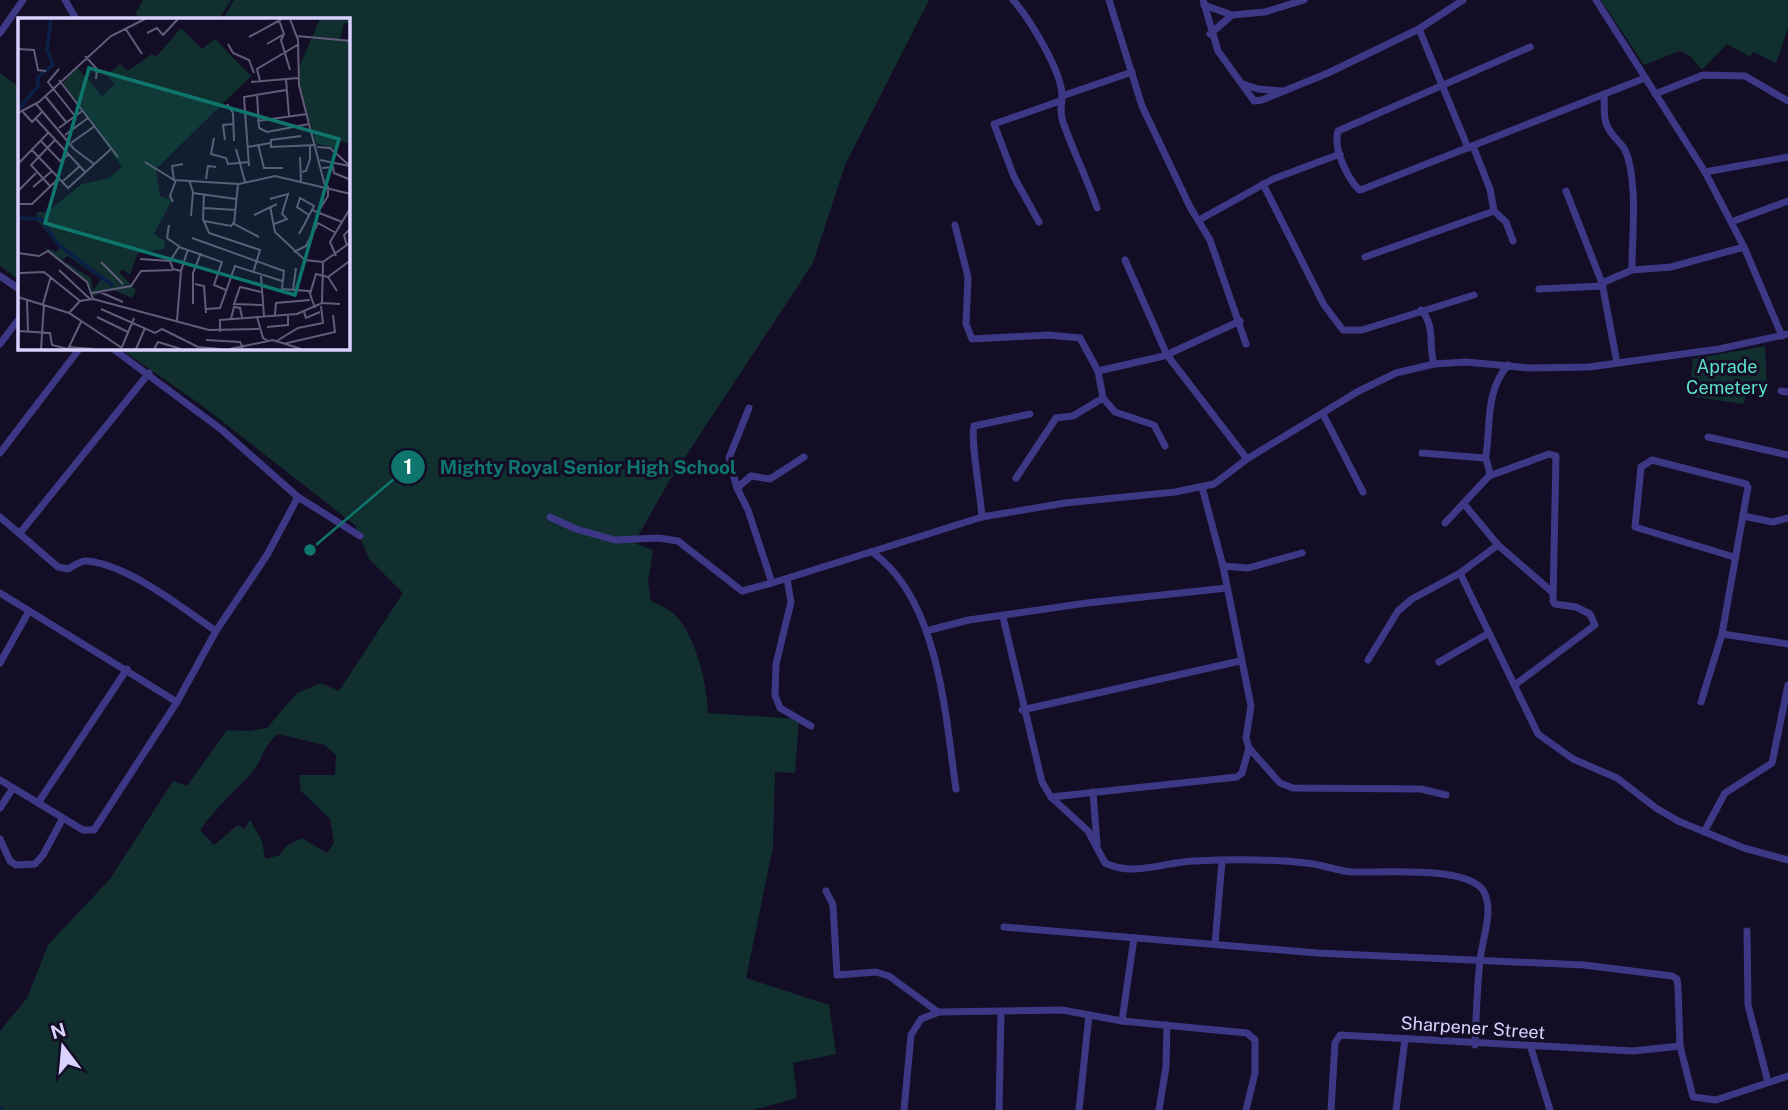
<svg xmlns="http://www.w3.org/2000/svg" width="1788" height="1110" viewBox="0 0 1788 1110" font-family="'Public Sans',sans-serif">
	<rect width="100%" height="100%" fill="#130e25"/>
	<g fill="#112f2f" fill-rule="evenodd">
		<polygon points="143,0 231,0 219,19 143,19 135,14"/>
		<path d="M234 0H929L845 165 813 263 668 483 634 543 653 550 648 582 651 601C658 605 670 609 675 615 696 636 707 684 708 713L799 719 795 773 775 772 773 847 746 978 829 1005 836 1054 793 1063 797 1098 753 1110H0V1031L27 998 48 945 110 879 173 781 187 786 227 730 248 731 267 728 297 693 321 683 339 691 403 593 369 559 355 525 200 404 119 348H348V19H223ZM278 734 325 745 336 755 335 775H299L301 791 330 819 334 843 327 853 302 838 286 846 280 855 265 859 262 841 250 820 245 829 238 825 214 845 200 830C216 808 231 794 250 775 264 760 260 749 278 734Z"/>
		<polygon points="1601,0 1788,0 1788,28 1776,63 1753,52 1750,57 1727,44 1702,70 1690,56 1680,51 1644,65"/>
		<polygon points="0,73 19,87 19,280 0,266"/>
		<polygon points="1765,346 1767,391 1751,387 1743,404 1689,396 1693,359"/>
	</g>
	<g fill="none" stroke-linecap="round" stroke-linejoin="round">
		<polyline stroke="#0b1f47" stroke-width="2.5" points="0,1107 3,1110"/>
		<g stroke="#3d3885" stroke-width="7">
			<polyline points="65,0 76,19"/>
			<path d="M1013 0C1029 18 1062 71 1062 96 1062 106 1059 112 1063 122 1073 151 1087 178 1097 208"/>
			<polyline points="1109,0 1142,106 1190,207 1210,240 1246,344"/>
			<polyline points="1203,0 1218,51 1254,101 1262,100 1328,73 1419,29 1463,0"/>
			<polyline points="1596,0 1705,172 1744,247 1782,336"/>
			<polyline points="1204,5 1232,15"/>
			<polyline points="1419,29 1468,148"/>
			<polyline points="0,33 23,0"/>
			<polyline points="1210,34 1232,15 1265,12 1304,0"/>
			<path d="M1530 47 1338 131C1333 149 1347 177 1359 190L1363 189 1645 78"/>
			<polyline points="1243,84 1258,89 1282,91"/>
			<polyline points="1655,94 1703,75 1745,76 1788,101"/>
			<polyline points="1062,96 1132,72"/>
			<polyline points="1473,146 1490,189 1494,211 1506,222 1513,241"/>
			<polyline points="1705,172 1788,157"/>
			<polyline points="1263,184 1324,305 1343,330 1362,330 1474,295"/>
			<polyline points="1566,191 1602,283 1617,363"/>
			<polyline points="1199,220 1273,179 1340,154"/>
			<polyline points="1039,222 1014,177 994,124 1060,101"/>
			<polyline points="1731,222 1788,201"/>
			<polyline points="955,225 968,277 966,324 972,339 1048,335 1080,338 1098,371 1164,356 1240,321"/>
			<polyline points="1365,257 1494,211"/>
			<polyline points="1125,260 1167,355 1247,459"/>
			<polyline points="1632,270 1671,267 1744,247"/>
			<polyline points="0,276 19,289"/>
			<path d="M1602 283 1632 270C1632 235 1637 196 1629 162 1625 143 1618 144 1610 131 1602 120 1605 107 1604 95"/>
			<polyline points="1539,289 1603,286"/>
			<path d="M1421 310C1436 326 1428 345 1434 364"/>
			<polyline points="0,344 19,319"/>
			<polyline points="112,348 222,430 298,497 360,536"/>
			<polyline points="1781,391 1788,392"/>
			<polyline points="1103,398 1115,412 1154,425 1165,446"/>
			<polyline points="1323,414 1363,492"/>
			<polyline points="1708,437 1788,455"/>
			<polyline points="0,453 80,348"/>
			<polyline points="1422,453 1485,458"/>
			<polyline points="804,457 770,479 751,476 737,488 748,510 772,583 982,517 1065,503 1175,492 1214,484 1247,459 1357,392 1396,373 1434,364 1466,362 1530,368 1589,367 1719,349 1788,334"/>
			<path d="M1489 476C1491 468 1485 462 1486 455 1491 423 1485 392 1508 365"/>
			<polyline points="1016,478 1056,418 1073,416 1103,398 1098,371"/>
			<polyline points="1202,487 1223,566 1251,706 1246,738 1249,748 1280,783 1293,788 1421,789 1446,795"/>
			<polyline points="737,488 729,458 749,408"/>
			<polyline points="1464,504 1498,545 1551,591"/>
			<polyline points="1743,516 1773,522 1788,518"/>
			<path d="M0 517 58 567 68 569C74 566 80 560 87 561 129 565 182 608 216 631"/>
			<polyline points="550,517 576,529 615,540 659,538 678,541 742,591 772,583"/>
			<path d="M982 517C981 498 970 438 974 426L1030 414"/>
			<polyline points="1445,523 1489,476 1549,454 1556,456 1553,601 1555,604 1576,607 1590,614 1595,625 1516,684"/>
			<polyline points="20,533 149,373"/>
			<path d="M872 552C939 599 945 714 956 789"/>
			<polyline points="1223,566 1248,568 1302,553"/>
			<polyline points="1460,573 1538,734 1573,759 1617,778 1656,808 1678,821 1744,848 1788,860"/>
			<polyline points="787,579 791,602 776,664 775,695 780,708 811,726"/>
			<polyline points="0,593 177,702"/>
			<path d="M1003 617 1042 782 1051 797 1088 831 1105 863C1133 877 1165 862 1194 861 1231 859 1269 859 1306 863 1321 864 1337 871 1352 872 1381 873 1470 865 1484 892 1494 911 1482 940 1480 960 1477 988 1476 1017 1475 1045"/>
			<polyline points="926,631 969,620 1087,603 1227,588"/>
			<polyline points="1722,634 1788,644"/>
			<polyline points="1368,660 1398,611 1412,599 1460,573 1498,545"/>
			<polyline points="1439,662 1489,633"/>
			<polyline points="0,663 29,611"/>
			<polyline points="1701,702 1722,634 1748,487 1746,484 1652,460 1641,467 1635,527 1734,557"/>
			<polyline points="1022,710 1240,661"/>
			<polyline points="0,780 83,830 94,830 177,702 216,631 267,555 298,497"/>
			<polyline points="1093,792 1097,844"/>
			<polyline points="1051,797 1237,777 1242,773 1249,748"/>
			<polyline points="38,803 127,669"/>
			<polyline points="0,808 13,788"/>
			<polyline points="1704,832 1725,793 1772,763 1788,685"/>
			<polyline points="0,839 10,861 16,865 35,864 43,855 63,818"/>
			<polyline points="826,891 833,905 837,975 876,972 889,976 938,1012"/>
			<polyline points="1004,927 1317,953 1584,965 1672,976 1677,979 1678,987 1680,1046 1693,1097 1716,1100 1788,1076"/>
			<polyline points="1747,931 1748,1005 1768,1082"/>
			<polyline points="1215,944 1222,861"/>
			<polyline points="1122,1021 1134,938"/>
			<polyline points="1531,1048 1550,1110"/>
			<polyline points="904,1110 911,1035 921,1019 939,1012 1062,1010 1122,1021 1247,1033 1255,1040 1255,1073 1246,1110"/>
			<polyline points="999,1110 1001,1012"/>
			<polyline points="1079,1110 1089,1015"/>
			<polyline points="1159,1110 1166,1067 1167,1025"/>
			<polyline points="1331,1110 1335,1043 1340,1035 1633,1051 1680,1046"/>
			<polyline points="1396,1110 1405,1039"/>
		</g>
	</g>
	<g text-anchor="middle" stroke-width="6" stroke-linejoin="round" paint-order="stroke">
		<g font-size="18" fill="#5be2c5" stroke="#130e25">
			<text x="1727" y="373">Aprade<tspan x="1727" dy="21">Cemetery</tspan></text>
		</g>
		<g font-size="18" fill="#d9d2ff" stroke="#130e25">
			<text transform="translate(1473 1028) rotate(4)" y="6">Sharpener Street</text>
		</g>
	</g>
	<g transform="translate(18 18)">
		<rect width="332" height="332" fill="#130e25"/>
		<path d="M302 1H332V5H326L322 21 332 22V126L321 123 317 130 298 125 282 69 281 49ZM163 10 184 31 197 21 233 58 138 151 142 178 154 182 136 216 147 223 146 231 120 235 112 257 105 251 101 254 118 272 114 280 93 271 76 278 69 264 24 228 38 234 42 230 18 201 19 194H29L64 166 91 160 104 149 45 65 59 49 84 78 97 66 89 57 102 46 110 53 134 36 138 39ZM50 238 83 261 75 273 73 260 44 242Z" fill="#112f2f" fill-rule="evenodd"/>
		<path fill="none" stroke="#0b1f47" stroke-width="3.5" d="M0 92 20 68V59L35 47 29 31 33 1M0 200 23 201 41 227 95 268"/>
		<path fill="none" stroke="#625c7c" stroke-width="2" d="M272 1 280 22 281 67 307 168M107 10 124 36M129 15 139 10 145 17 160 1M266 16 263 22 272 52M279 18 333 23M231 19 264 1M210 26 215 35 231 42 236 55M249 26 266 16 261 2M0 31 16 32 20 52 28 53M67 38 79 51 78 61M41 51 30 64 57 98M268 61 271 98M41 62 100 139M242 63 239 51 281 26M233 64 280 60M239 76 241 110M27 78 48 104M18 86 56 131 76 146M209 86 215 95 216 123M5 94 14 104 25 93M0 95 21 84 93 18 127 1M18 101 68 155M239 103 289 96M41 110 64 93M241 110 249 114 291 106M47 117 70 100M283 118 253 122V129L298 127M196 120 193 136 208 140 210 146 231 144M207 122 205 107 215 106M23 123 42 143 51 136M53 125 77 108M240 126 246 150H265M230 129 252 125M299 129 312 130 332 148M218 131 227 164M14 132 50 170 93 131M282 139 283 165M302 142 331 148M127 144 156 162M0 146 30 115M165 146 154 148 156 162 221 166 257 158 333 176M231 148 226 79 268 72M304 150 315 149 316 155 333 162M284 154 288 153 292 141V127M188 161 190 148 198 149M171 162 175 174 173 198M45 163 62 148M220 166 216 206 241 219M32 168 13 147 37 122M15 169 34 153M0 173 18 155M175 175 218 181M186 176 185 201 191 215 242 232 235 255M252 181 270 176 264 196 269 201 256 206M155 184 152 178 158 162M0 186H14L41 160M252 188 257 214 287 242 305 244 333 224M186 190 218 192M294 192 324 204M300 194 310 178V168M236 197 259 186M186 203 213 208 216 204M151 207 149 220 162 229M281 216 286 207 296 188 282 180 279 189 291 197M174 220 266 253 264 271 291 273 297 290M329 228 326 217 333 210M276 234 288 228 300 205 318 215M0 235 21 238 30 233 69 264 75 281 62 283 51 295M318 238 312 224 333 189M122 241 152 243M83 244 105 266M41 252 73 282M163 253 155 251 152 243 161 229 204 244 196 267 208 272M2 255 26 254 62 283M243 258 246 298M310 259 333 242M177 266 186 268 188 295M275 272 278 250M82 274 105 284M243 274 222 269 216 286 244 287M74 275 113 268 123 253 155 252M292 276 298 256 310 259 319 273M0 279 51 295 104 330M9 281 10 314M75 281 191 312 241 311M304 285 305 245M25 286 33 258M175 286V255L183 235M83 291 137 315 144 311 180 329 202 331M188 291 202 290 217 248 264 263M286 294 288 300 302 294M257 297 258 285 292 282M79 299 110 314M239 299 245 320 250 323M213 301 216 289 222 290 224 299M159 303 163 253 170 231M249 309 270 307V296M0 313 32 315 34 327 50 331M202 314V302L279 296 304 285 322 286M188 322 222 324 225 330M257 324 280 310 305 305 303 288M265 326 317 314 315 297M50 329 76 331M104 329 116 300M23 331 26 287M50 331 63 304M118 331 127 310M136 331 140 324 163 331M212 331 255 322 283 331"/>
		<path fill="#0f766e" fill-opacity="0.15" stroke="#0f766e" stroke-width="3.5" d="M71 50 321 121 277 277 27 205Z"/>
		<rect width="332" height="332" fill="none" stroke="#d9d2ff" stroke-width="3.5"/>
	</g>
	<path fill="none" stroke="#0f766e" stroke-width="2.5" d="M310 550L408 467"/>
	<g fill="#0f766e" stroke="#130e25" stroke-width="2.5">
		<circle cx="310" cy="550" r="7"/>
		<circle cx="408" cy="467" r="18"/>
	</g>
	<g font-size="21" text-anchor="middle" font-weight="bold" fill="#fff">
		<text x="408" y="474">1</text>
	</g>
	<g font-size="19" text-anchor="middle" font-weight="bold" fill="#0f766e" stroke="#130e25" stroke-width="6" stroke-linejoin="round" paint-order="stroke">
		<text x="588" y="474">Mighty Royal Senior High School</text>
	</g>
	<g transform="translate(63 1047) rotate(344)" stroke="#130e25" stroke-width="5" paint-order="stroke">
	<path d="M0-5L12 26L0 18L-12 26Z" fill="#d9d2ff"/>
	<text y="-10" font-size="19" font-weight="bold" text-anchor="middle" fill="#d9d2ff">N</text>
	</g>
</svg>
